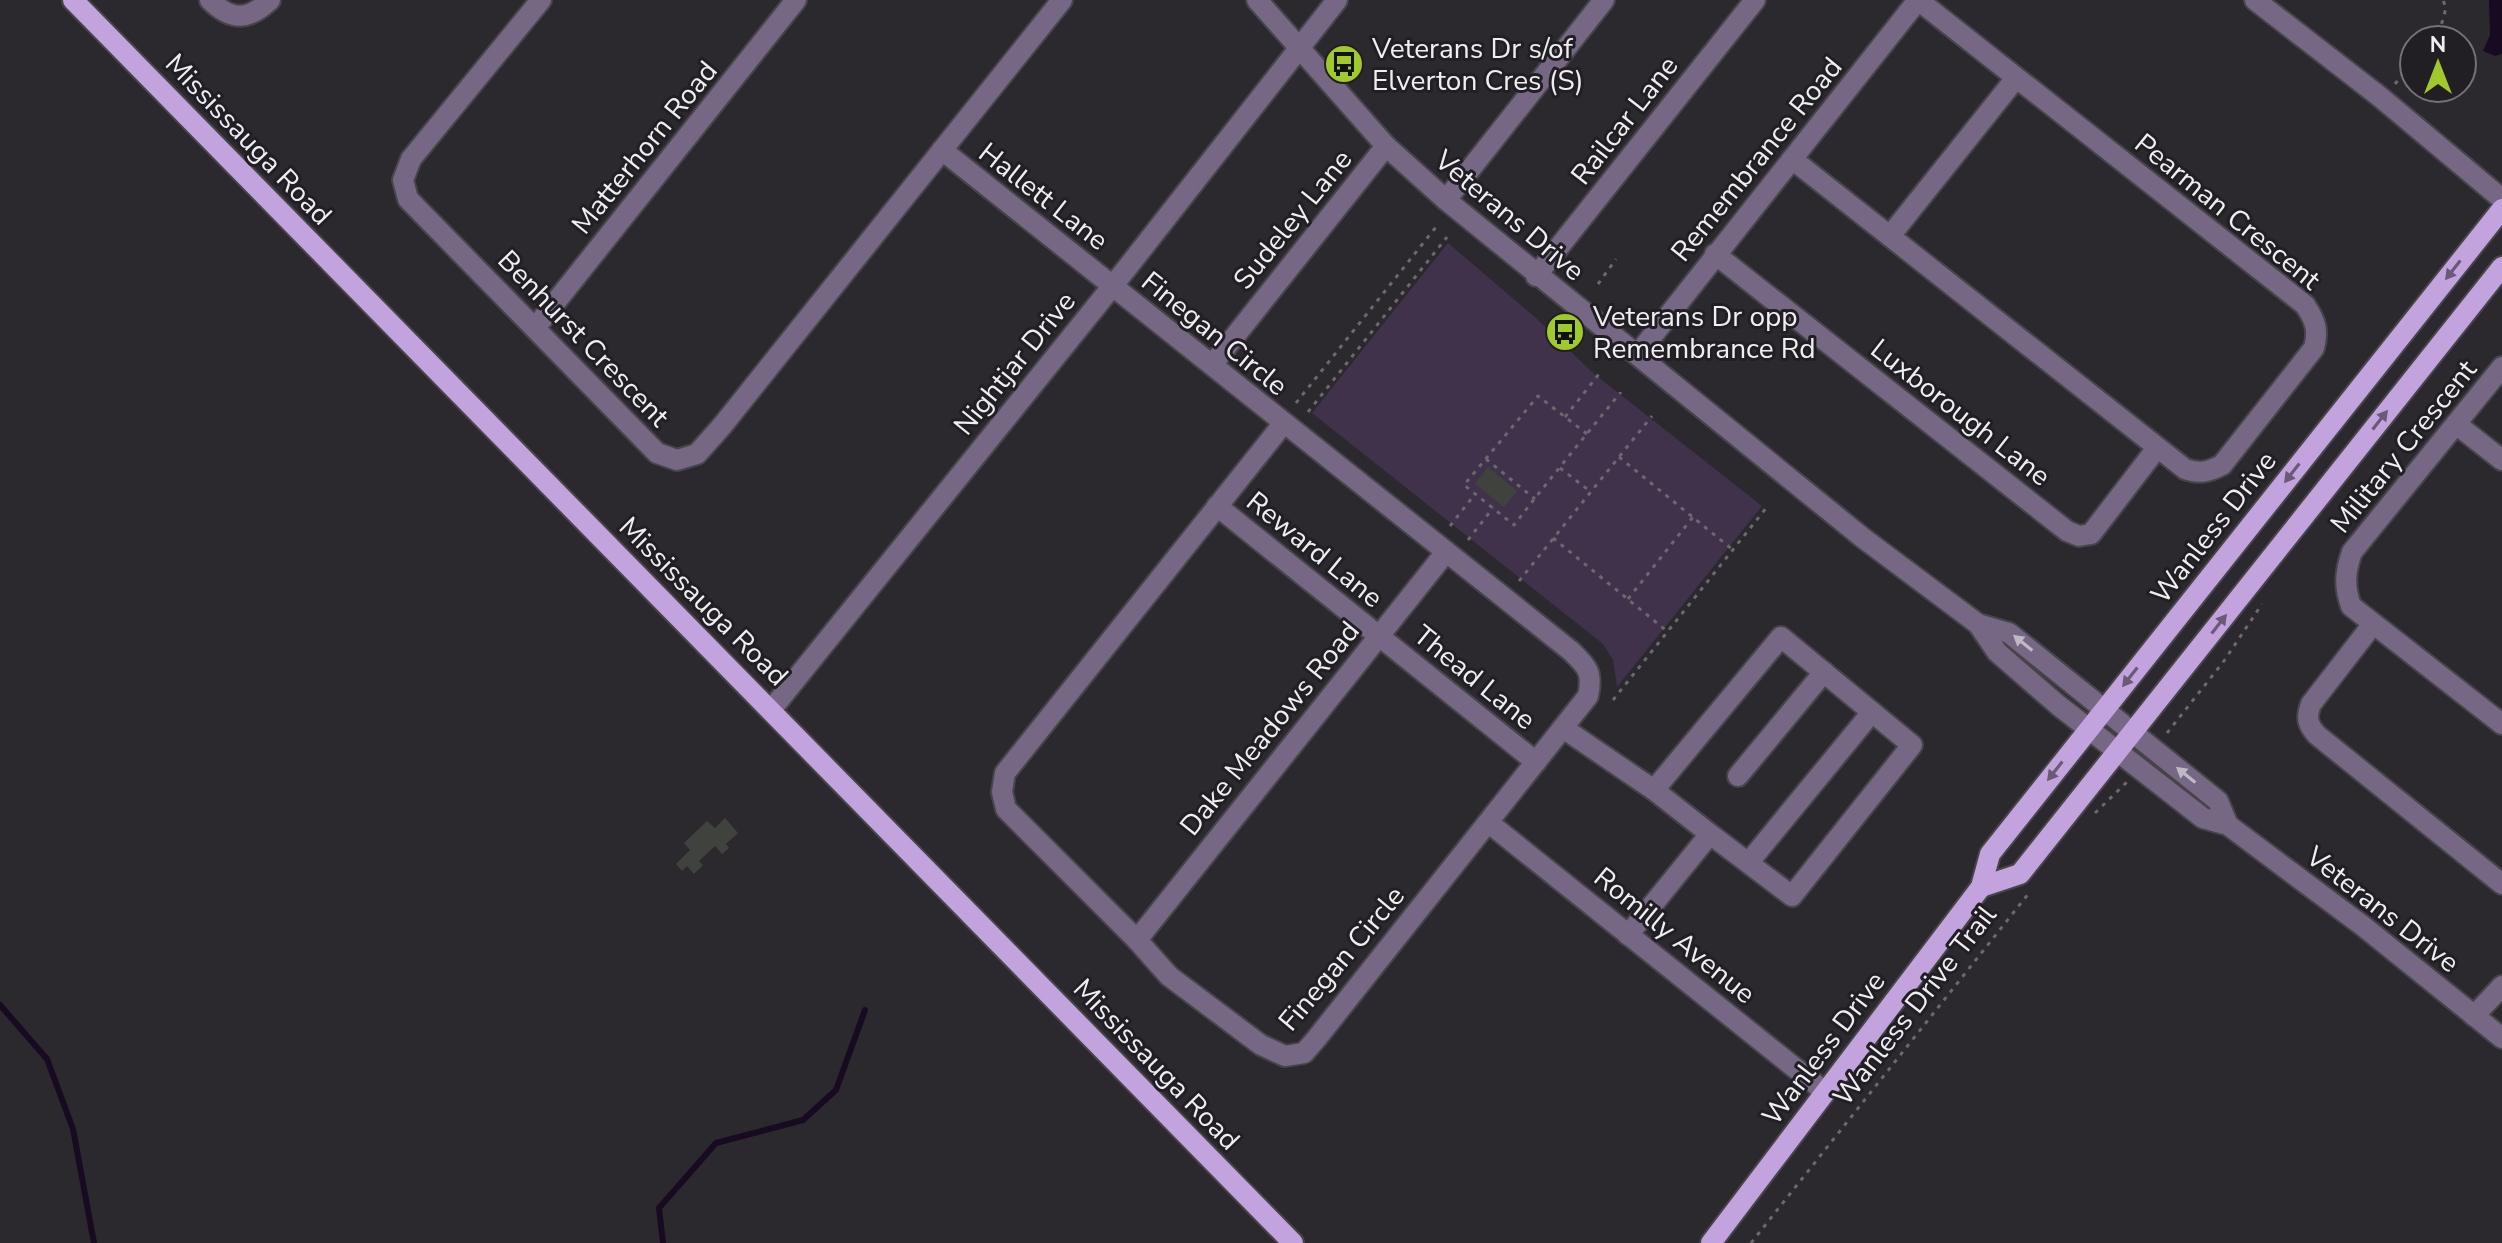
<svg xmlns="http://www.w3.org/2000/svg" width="2502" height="1243" viewBox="0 0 2502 1243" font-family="'Nunito Sans',sans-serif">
	<rect width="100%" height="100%" fill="#2b292e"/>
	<polygon fill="#3f324a" points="1448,243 1536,318 1593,373 1762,506 1617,687 1613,660 1603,644 1312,413"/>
	<polygon fill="#180b21" points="2489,0 2502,0 2502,54 2495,56 2483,51 2490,35"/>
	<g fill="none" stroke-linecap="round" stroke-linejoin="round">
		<g stroke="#180b21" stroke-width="6">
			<polyline points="0,1005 47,1059 73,1129 94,1243"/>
			<polyline points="663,1243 659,1208 716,1143 803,1120 836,1090 865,1010"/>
		</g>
	</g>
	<g fill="#40423d">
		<polygon points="1488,467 1517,491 1504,507 1475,484"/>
		<polygon points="725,818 738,833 726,844 729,848 722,854 715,846 699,861 703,865 694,874 687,866 682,871 676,864 690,850 684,843 707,821 715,828"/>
	</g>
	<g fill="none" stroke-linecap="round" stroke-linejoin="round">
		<g stroke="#464549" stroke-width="24">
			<g id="minor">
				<path d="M210 0C232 22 249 20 270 0"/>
				<polyline points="541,0 411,159 403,180 408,199 657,453 677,460 697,454 722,426 1062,0"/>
				<polyline points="1257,0 1386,146 1446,200 1863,538 1978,624 1997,652 2058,705 2203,818 2228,825 2363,926 2502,1038"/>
				<polyline points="2255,0 2379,96 2502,199"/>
				<path d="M942 150 1571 651C1588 667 1593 673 1588 696L1317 1038 1304 1053 1285 1056 1261 1045 1169 976 1137 940 1006 809 1002 792 1005 773 1283 424"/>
				<path d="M1792 159 2185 469C2200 474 2208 472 2222 465L2314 348C2319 330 2315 320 2305 305L1918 0"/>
				<polyline points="1446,200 1604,0"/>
				<polyline points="1890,236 2016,78"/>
				<polyline points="1715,254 2067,531 2079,536 2091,534 2157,448"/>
				<polyline points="1536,276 1755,0"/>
				<polyline points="535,328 796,0"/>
				<polyline points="1638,354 1918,0"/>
				<polyline points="1212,365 1386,146"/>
				<path d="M2502 367 2352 552C2345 572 2344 586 2351 606L2502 724"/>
				<polyline points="2456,424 2502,460"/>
				<polyline points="1217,506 1536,762"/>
				<polyline points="1978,624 2009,633 2218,801 2228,825"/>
				<path d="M2373 624 2311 704C2306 718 2307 724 2317 735L2502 884"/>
				<polyline points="771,710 1127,268 1337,0"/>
				<polyline points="1563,728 1654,790"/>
				<polyline points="1738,776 1824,672"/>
				<polyline points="1489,823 1825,1092"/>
				<polyline points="1749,862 1872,712"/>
				<polyline points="1628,935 1710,834 1654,790 1781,637 1912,745 1792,896 1710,834"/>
				<polyline points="1137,940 1446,552"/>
				<polyline points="2474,1016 2502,986"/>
			</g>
		</g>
		<g stroke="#464549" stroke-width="24">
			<g id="major">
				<polyline points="73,0 1293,1243"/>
				<polyline points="1981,887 2020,874 2502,267"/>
				<polyline points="1711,1243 1981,887 1990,854 2502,209"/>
			</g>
		</g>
		<g stroke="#6b696e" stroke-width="3" stroke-dasharray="4 6" stroke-linecap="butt">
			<polyline points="2430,40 2441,26 2446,8 2443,0"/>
			<polyline points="2395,84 2414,60"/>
			<polyline points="1598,284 1616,259"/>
			<polyline points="1296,403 1436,227"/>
			<polyline points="1308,412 1447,237"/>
			<polyline points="1565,417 1599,374"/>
			<path d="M1587 434 1538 396 1464 485 1514 525C1549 480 1585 436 1621 392"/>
			<polyline points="1619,457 1733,550"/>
			<polyline points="1486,459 1535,499"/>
			<polyline points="1560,468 1591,492"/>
			<polyline points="1450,526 1475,494"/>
			<polyline points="1553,538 1668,632"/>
			<polyline points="1468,540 1493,508"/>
			<polyline points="1519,581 1652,416"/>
			<polyline points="1628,599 1693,517"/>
			<polyline points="1613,700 1767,507"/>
			<polyline points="2167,733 2224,661 2262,604"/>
			<polyline points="2095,813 2127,782"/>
			<polyline points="1751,1243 2029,893"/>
		</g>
		<use href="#minor" stroke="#766784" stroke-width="20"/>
		<use href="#major" stroke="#c2a3de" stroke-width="20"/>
	</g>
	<defs><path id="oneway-solid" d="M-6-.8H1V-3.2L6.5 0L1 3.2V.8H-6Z" transform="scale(2)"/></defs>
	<g fill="#6a5a78">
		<use href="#oneway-solid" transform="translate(2453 270) rotate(128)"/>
		<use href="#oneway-solid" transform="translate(2380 420) rotate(-52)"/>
		<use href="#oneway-solid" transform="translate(2292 473) rotate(128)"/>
		<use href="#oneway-solid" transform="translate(2219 624) rotate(-52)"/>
		<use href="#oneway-solid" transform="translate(2130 677) rotate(128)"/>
		<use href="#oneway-solid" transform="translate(2055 771) rotate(128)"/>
	</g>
	<g fill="#bfb8c5">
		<use href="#oneway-solid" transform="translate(2023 643) rotate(-141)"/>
		<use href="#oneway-solid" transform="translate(2186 775) rotate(-141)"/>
	</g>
	<defs>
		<g id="bus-disc" transform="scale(2)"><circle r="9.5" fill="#a0c92b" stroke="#221f24"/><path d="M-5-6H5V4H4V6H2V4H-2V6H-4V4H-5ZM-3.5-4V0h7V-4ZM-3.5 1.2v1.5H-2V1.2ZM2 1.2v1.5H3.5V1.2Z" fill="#111"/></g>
	</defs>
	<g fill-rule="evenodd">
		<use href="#bus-disc" x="1344" y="64"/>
		<use href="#bus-disc" x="1565" y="332"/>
	</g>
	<g text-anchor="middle" stroke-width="6" stroke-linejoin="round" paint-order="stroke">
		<g font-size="28" fill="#efeef1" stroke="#221f24" text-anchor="start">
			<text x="1372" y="58">Veterans Dr s/of<tspan x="1372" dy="32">Elverton Cres (S)</tspan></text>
			<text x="1593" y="326">Veterans Dr opp<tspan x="1593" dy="32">Remembrance Rd</tspan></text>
		</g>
		<g font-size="28" fill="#efeef1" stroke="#221f24">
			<text transform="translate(1624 120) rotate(-52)" y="10">Railcar Lane</text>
			<text transform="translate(249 139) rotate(46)" y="10">Mississauga Road</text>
			<text transform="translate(644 147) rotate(-51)" y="10">Matterhorn Road</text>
			<text transform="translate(1756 159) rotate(-51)" y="10">Remembrance Road</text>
			<text transform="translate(1044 196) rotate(38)" y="10">Hallett Lane</text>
			<text transform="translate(2228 211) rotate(39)" y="10">Pearman Crescent</text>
			<text transform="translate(1510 215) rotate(40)" y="10">Veterans Drive</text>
			<text transform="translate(1292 219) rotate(-51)" y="10">Sudeley Lane</text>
			<text transform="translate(1215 333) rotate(39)" y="10">Finegan Circle</text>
			<text transform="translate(584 338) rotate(46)" y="10">Benhurst Crescent</text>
			<text transform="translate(1014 363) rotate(-51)" y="10">Nightjar Drive</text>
			<text transform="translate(1961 412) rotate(38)" y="10">Luxborough Lane</text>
			<text transform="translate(2403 446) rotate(-51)" y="10">Military Crescent</text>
			<text transform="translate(2213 527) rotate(-52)" y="10">Wanless Drive</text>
			<text transform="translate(1315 549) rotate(39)" y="10">Reward Lane</text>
			<text transform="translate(704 601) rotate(45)" y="10">Mississauga Road</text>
			<text transform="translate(1475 677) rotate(39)" y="10">Thead Lane</text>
			<text transform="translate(1269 728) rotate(-51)" y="10">Dake Meadows Road</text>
			<text transform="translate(2383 909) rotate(38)" y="10">Veterans Drive</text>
			<text transform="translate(1675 935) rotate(39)" y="10">Romilly Avenue</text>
			<text transform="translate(1341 958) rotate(-50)" y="10">Finegan Circle</text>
			<text transform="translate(1914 1005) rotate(-52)" y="10">Wanless Drive Trail</text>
			<text transform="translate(1823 1048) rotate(-53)" y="10">Wanless Drive</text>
			<text transform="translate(1157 1064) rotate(46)" y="10">Mississauga Road</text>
		</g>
	</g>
	<g transform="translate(2438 64)"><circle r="38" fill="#221f24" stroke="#747276" stroke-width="2"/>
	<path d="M0-6L14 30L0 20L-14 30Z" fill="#a0c92b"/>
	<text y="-12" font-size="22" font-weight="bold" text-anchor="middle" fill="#efeef1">N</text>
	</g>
</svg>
